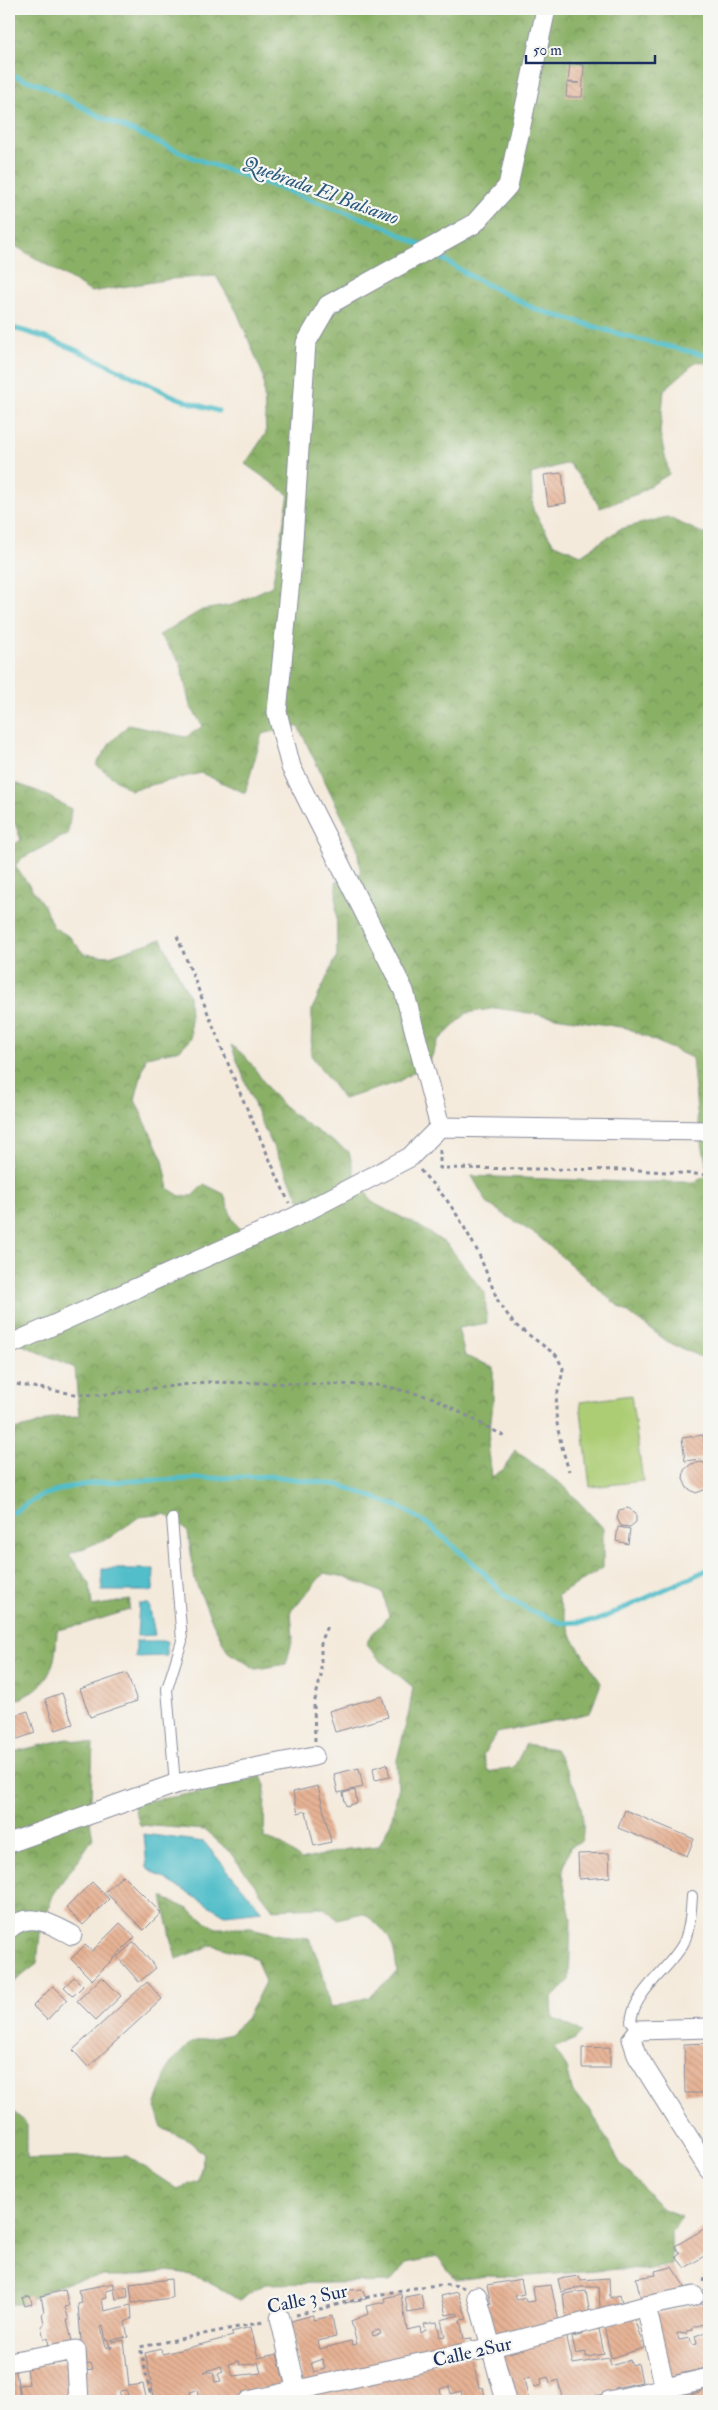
<svg xmlns="http://www.w3.org/2000/svg" width="718" height="2410" viewBox="0 0 718 2410" font-family="'IM FELL Double Pica',serif">
	<defs>
		<pattern id="forest-crowns" width="20" height="18" patternUnits="userSpaceOnUse" patternTransform="scale(1.25)"><rect width="20" height="18" fill="#8ab066"/><path d="M2 6a3 3 0 1 1 6 0M12 15a3 3 0 1 1 6 0" fill="none" stroke="#709057"/></pattern>
		<pattern id="building-back-hatch" width="6" height="6" patternUnits="userSpaceOnUse" patternTransform="scale(1.25)"><rect width="6" height="6" fill="#e6b294"/><path d="M-1 5l2 2M0 0l6 6M5-1l2 2" fill="none" stroke="#c59982"/></pattern>
	</defs>
	<rect width="100%" height="100%" fill="#f6f6f2"/>
	<filter id="ink" filterUnits="userSpaceOnUse"><feTurbulence type="fractalNoise" baseFrequency=".02" numOctaves="2"/><feDisplacementMap in="SourceGraphic" scale="10" xChannelSelector="R" yChannelSelector="G"/><feConvolveMatrix kernelMatrix="1 2 1 2 8 2 1 2 1" color-interpolation-filters="sRGB"/></filter>
	<filter id="wash" filterUnits="userSpaceOnUse"><feTurbulence type="fractalNoise" baseFrequency=".0096" numOctaves="4" result="noise"/><feDisplacementMap in="SourceGraphic" scale="20" xChannelSelector="R" yChannelSelector="G"/><feGaussianBlur stdDeviation="1.12" result="paint"/><feColorMatrix in="noise" values="0 0 0 0 0 0 0 0 0 0 0 0 0 0 0 0 0 1.4 0 .05"/><feComposite in="paint" operator="in"/></filter>
	<g filter="url(#wash)">
		<rect width="100%" height="100%" fill="#f4eadb"/>
		<g fill="url(#forest-crowns)" stroke="#527062">
			<polygon points="9,9 709,9 709,364 697,361 664,390 660,433 669,474 637,494 600,508 589,489 568,463 531,474 533,510 553,543 581,555 620,529 667,517 709,536 709,1361 668,1342 612,1301 538,1236 488,1204 472,1176 623,1182 695,1182 708,1175 698,1120 692,1058 627,1028 496,1008 467,1013 438,1041 429,1063 396,1083 343,1099 311,1055 312,1009 337,956 336,882 361,874 357,847 298,726 262,734 245,793 201,773 130,790 96,765 111,742 128,725 186,737 203,726 190,706 180,662 159,635 202,610 232,605 272,586 289,495 245,464 266,433 263,375 237,312 216,276 171,279 91,292 9,242"/>
			<path d="M9 781 40 792 71 809 68 834 22 858 15 866 44 906 53 927 70 937 84 954 109 956 161 939 189 996 191 1038 180 1050 146 1057 135 1100 163 1160 169 1189 180 1196H192L204 1184 224 1194 232 1218 241 1231 301 1202 261 1122 231 1045C253 1059 259 1079 275 1097 296 1120 324 1135 349 1152L356 1180 375 1204 419 1226 448 1245 485 1294 487 1323 458 1328 465 1356 493 1367V1403L488 1444 492 1477 504 1469 515 1450 566 1488 603 1528V1568L557 1596 573 1639 601 1683 590 1713 497 1733 483 1755 488 1772 514 1767 526 1744 555 1749C570 1775 588 1809 582 1840L570 1847 562 1874 571 1919 569 1981 552 1998 553 2018 582 2032 575 2039 554 2048 567 2068 573 2093 589 2108 620 2163 661 2208 681 2216 671 2232 672 2265 645 2270 619 2269 518 2277 486 2276 456 2280 438 2257 406 2263 390 2282 265 2284 239 2300C220 2289 199 2274 176 2272 161 2270 146 2273 131 2276 118 2278 105 2276 93 2278 70 2280 43 2289 26 2304H9V2106L27 2125V2159L127 2156 177 2189 198 2181 204 2154 189 2141 162 2128 155 2107 170 2064 191 2042 231 2034 247 2017 265 1982 256 1958 213 1945 176 1959 162 1897 188 1909 216 1928H251L280 1935 309 1938 322 1969 330 2008 369 1997 397 1972C394 1940 389 1932 363 1913L337 1919 323 1907 273 1909 229 1851 205 1830 140 1825 133 1804C148 1800 163 1799 178 1796 207 1791 233 1784 261 1776L265 1785 264 1838 283 1845 301 1860 348 1849 379 1846 391 1822 398 1790 397 1760 409 1712 413 1687 382 1662 366 1644 372 1634 389 1616 383 1593 346 1577 324 1573 291 1611 293 1638 286 1664 256 1669 228 1652 213 1623 195 1581 188 1532 165 1514 139 1517 109 1538 69 1554 90 1584 92 1606 130 1600 129 1610 81 1625 57 1630C56 1671 48 1689 9 1703V1431L32 1426 55 1417 79 1416 75 1368 16 1342 9 1343V848L21 840 9 807Z"/>
			<polygon points="67,1739 93,1744 90,1822 93,1838 79,1859 54,1892 40,1934 37,1964 9,1986 9,1753"/>
		</g>
		<polygon fill="#adcd75" stroke="#647e6a" points="631,1395 643,1481 590,1487 580,1402"/>
		<g fill="#51bec9" stroke="#367694">
			<polygon points="102,1569 154,1569 153,1591 102,1591"/>
			<polygon points="139,1604 149,1604 155,1635 137,1636"/>
			<polygon points="136,1641 167,1641 167,1656 136,1657"/>
			<polygon points="144,1834 204,1842 262,1911 225,1915 147,1868"/>
		</g>
		<g fill="none" stroke-linecap="round" stroke-linejoin="round">
			<g stroke="#51bec9" stroke-width="5">
				<polyline points="9,74 44,86 101,117 194,158 384,226 424,247"/>
				<polyline points="433,253 472,277 535,309 633,338 709,356"/>
				<path d="M9 327C67 341 117 370 171 395 186 402 202 406 218 411"/>
				<polyline points="9,1515 40,1496 69,1487 103,1482 272,1476 340,1485 400,1507 429,1525 481,1570 505,1596 531,1611 562,1623 596,1621 709,1569"/>
			</g>
		</g>
		<g id="blocks">
			<g fill="url(#building-back-hatch)" fill-rule="evenodd">
				<polygon points="570,63 584,65 582,97 566,97 567,83 580,83 568,82"/>
				<polygon points="562,473 566,503 548,506 544,475"/>
				<polygon points="703,1435 707,1458 685,1461 682,1438"/>
				<polygon points="701,1462 709,1465 709,1488 696,1493 687,1488 683,1479 684,1470 691,1464"/>
				<polygon points="628,1508 636,1513 636,1522 630,1527 621,1526 617,1518 619,1510"/>
				<polygon points="618,1527 630,1529 628,1544 616,1541"/>
				<polygon points="127,1673 137,1701 90,1717 80,1689"/>
				<polygon points="62,1693 73,1724 56,1730 45,1699"/>
				<polygon points="382,1696 388,1717 335,1732 329,1711"/>
				<polygon points="28,1711 35,1733 9,1742 9,1717"/>
				<polygon points="387,1764 390,1777 375,1780 373,1768"/>
				<polygon points="359,1768 363,1787 338,1793 334,1774"/>
				<polygon points="318,1786 331,1842 314,1846 306,1811 298,1813 293,1792"/>
				<polygon points="355,1790 357,1803 346,1806 343,1793"/>
				<polygon points="625,1810 694,1839 687,1856 618,1828"/>
				<polygon points="609,1853 610,1877 579,1879 578,1854"/>
				<polygon points="123,1875 161,1913 144,1930 105,1892"/>
				<polygon points="92,1882 109,1899 83,1925 66,1908"/>
				<polygon points="120,1923 135,1937 92,1980 71,1959 85,1945 92,1951"/>
				<polygon points="134,1942 156,1968 139,1982 117,1957"/>
				<polygon points="74,1977 83,1986 73,1996 64,1987"/>
				<polygon points="102,1977 121,1996 96,2020 77,2001"/>
				<polygon points="147,1982 162,1999 88,2067 73,2050"/>
				<polygon points="53,1986 67,1999 47,2020 33,2006"/>
				<polygon points="709,2043 709,2093 685,2093 684,2044"/>
				<polygon points="610,2047 610,2068 582,2068 582,2048"/>
				<polygon points="704,2229 709,2230 709,2253 685,2268 676,2257 680,2254 675,2246"/>
				<polygon points="672,2267 687,2290 642,2303 636,2278 656,2275 655,2271"/>
				<polygon points="579,2276 581,2280 609,2278 610,2298 620,2295 623,2305 600,2309 599,2287 581,2287 561,2292 558,2279"/>
				<polygon points="171,2279 172,2298 132,2303 130,2284"/>
				<polygon points="521,2279 524,2294 515,2296 517,2300 525,2298 526,2302 535,2301 533,2287 551,2285 560,2326 497,2340 487,2305 491,2304 487,2285"/>
				<path d="M114 2283V2289L106 2291 107 2298 102 2299 104 2311 131 2305 132 2319 125 2322 128 2337 111 2340 112 2342 124 2340 129 2386 143 2384 147 2401H122V2397L128 2395 126 2390 120 2391 119 2398 105 2401H83L85 2370 93 2369 91 2363 83 2365 78 2304 82 2303 78 2290ZM103 2326 106 2340 108 2339 110 2347 112 2346 111 2349 110 2347H106L101 2327Z"/>
				<polygon points="709,2286 709,2308 699,2293"/>
				<polygon points="127,2287 128,2297 116,2299 114,2289"/>
				<polygon points="362,2289 366,2299 344,2303 341,2291"/>
				<polygon points="65,2290 69,2306 65,2307 69,2320 67,2320 73,2345 49,2350 48,2338 44,2339 41,2326 44,2324 42,2313 44,2312 41,2296"/>
				<polygon points="586,2291 590,2315 566,2319 563,2294"/>
				<path d="M458 2292 467 2319 460 2320 464 2339 472 2338 471 2346 303 2388 291 2321 313 2315V2320L332 2316 336 2337 318 2341 320 2349 351 2341 353 2345 357 2344 351 2321 368 2314 366 2306 385 2302 384 2298 401 2294 407 2330 420 2327 421 2333 426 2330 424 2324 437 2322 440 2337 445 2336 441 2320 459 2315 457 2313 446 2315 441 2296ZM379 2330 381 2334 373 2336 372 2332ZM322 2359 325 2369 314 2372 311 2363Z"/>
				<polygon points="421,2294 424,2310 408,2313 405,2297"/>
				<polygon points="30,2296 32,2304 25,2306 22,2298"/>
				<polygon points="705,2303 709,2316 709,2326 708,2323 693,2327 693,2330 687,2331 687,2334 677,2333 679,2340 690,2338 692,2345 697,2344 695,2336 709,2331 709,2365 702,2369 667,2377 656,2314"/>
				<polygon points="634,2318 644,2348 611,2358 604,2326"/>
				<path d="M251 2327 258 2358 277 2354 286 2388 265 2393 264 2388 246 2392 247 2398 234 2401H199L197 2390 190 2392 192 2401H155L145 2353 161 2349 162 2354 180 2350 233 2336 231 2332ZM239 2361 240 2365 255 2364 258 2362 261 2373 233 2376 229 2364ZM221 2366 223 2372 218 2374 221 2381 215 2382 213 2372H204Z"/>
				<polygon points="599,2329 604,2354 586,2357 586,2352 576,2354 572,2337 582,2335 582,2332"/>
				<polygon points="566,2334 573,2364 609,2358 611,2366 630,2360 632,2365 638,2363 642,2382 615,2388 616,2392 563,2401 558,2380 550,2383 548,2377 541,2379 542,2385 535,2387 530,2377 524,2379 529,2401 511,2401 498,2350"/>
				<polygon points="472,2356 479,2388 483,2387 486,2401 463,2401 461,2391 451,2394 449,2386 440,2389 443,2401 311,2401 309,2391"/>
				<polygon points="67,2362 73,2401 21,2401 19,2385 29,2384 27,2367"/>
				<polygon points="16,2371 20,2398 9,2399 9,2372"/>
				<polygon points="709,2386 709,2401 674,2401 673,2398 696,2393 703,2391 703,2388"/>
			</g>
		</g>
	</g>
	<g filter="url(#ink)">
		<use href="#blocks" fill-opacity="0" stroke="#888c9c" stroke-width="1"/>
		<g fill="none" stroke-linecap="round" stroke-linejoin="round">
			<g stroke="#888c9c" stroke-width="12">
				<g id="service">
					<polyline points="172,1518 182,1641 167,1689 175,1784"/>
					<path d="M639 2030 631 2021C635 1989 670 1970 684 1942 690 1928 691 1911 692 1896"/>
				</g>
			</g>
			<g stroke="#888c9c" stroke-width="21">
				<g id="minor">
					<polyline points="440,1127 404,991 291,767 277,712 291,571 306,343 328,305 474,224 508,186 546,9"/>
					<polyline points="9,1345 295,1217 410,1157 440,1127 709,1131"/>
					<polyline points="9,1843 175,1784 314,1756"/>
					<path d="M9 1929C29 1910 51 1924 72 1935"/>
					<polyline points="709,2028 639,2030 632,2039 638,2057 709,2170"/>
					<polyline points="477,2296 506,2401"/>
					<polyline points="646,2306 668,2401"/>
					<polyline points="280,2318 299,2401"/>
					<polyline points="9,2362 76,2350 79,2401"/>
					<polyline points="248,2401 492,2347 646,2306 694,2296"/>
					<polyline points="609,2401 709,2378"/>
				</g>
			</g>
			<g stroke="#888c9c" stroke-width="3" stroke-dasharray="4 4" stroke-linecap="butt">
				<polyline points="177,936 237,1086 289,1203"/>
				<polyline points="440,1150 440,1168 637,1170 708,1175"/>
				<path d="M420 1170 446 1199 459 1218 478 1252 498 1301 514 1324 556 1355 563 1368C562 1378 559 1386 557 1396 553 1420 562 1448 569 1471"/>
				<polyline points="9,1383 74,1394 100,1395 205,1382 380,1385 434,1398 504,1436"/>
				<polyline points="315,1741 314,1704 321,1676 321,1640 327,1626"/>
				<polyline points="704,2282 709,2264"/>
				<path d="M296 2315C326 2308 441 2275 464 2288"/>
				<polyline points="152,2401 140,2347 263,2322"/>
			</g>
			<use href="#service" stroke="#fff" stroke-width="10"/>
			<use href="#minor" stroke="#fff" stroke-width="19"/>
		</g>
	</g>
	<g text-anchor="middle" stroke-width="4.5" stroke-linejoin="round" paint-order="stroke">
		<g font-size="19" fill="#1b2f5e" stroke="#f6f6f2">
			<text transform="translate(307 2298) rotate(-12)" y="7">Calle 3 Sur</text>
			<text transform="translate(472 2351) rotate(-13)" y="7">Calle 2Sur</text>
		</g>
		<g font-size="20" font-style="italic" fill="#2b5a7e" stroke="#f6f6f2">
			<text transform="translate(321 190) rotate(20)" y="7">Quebrada El Balsamo</text>
		</g>
	</g>
	<rect width="718" height="2410" fill="none" stroke="#f6f6f2" stroke-width="30"/>
	<path d="M526 55v8h129v-8" fill="none" stroke="#1b2f5e" stroke-width="2.5"/>
	<text x="533" y="55" font-size="15" fill="#1b2f5e" stroke="#f6f6f2" stroke-width="4" paint-order="stroke">50 m</text>
</svg>
